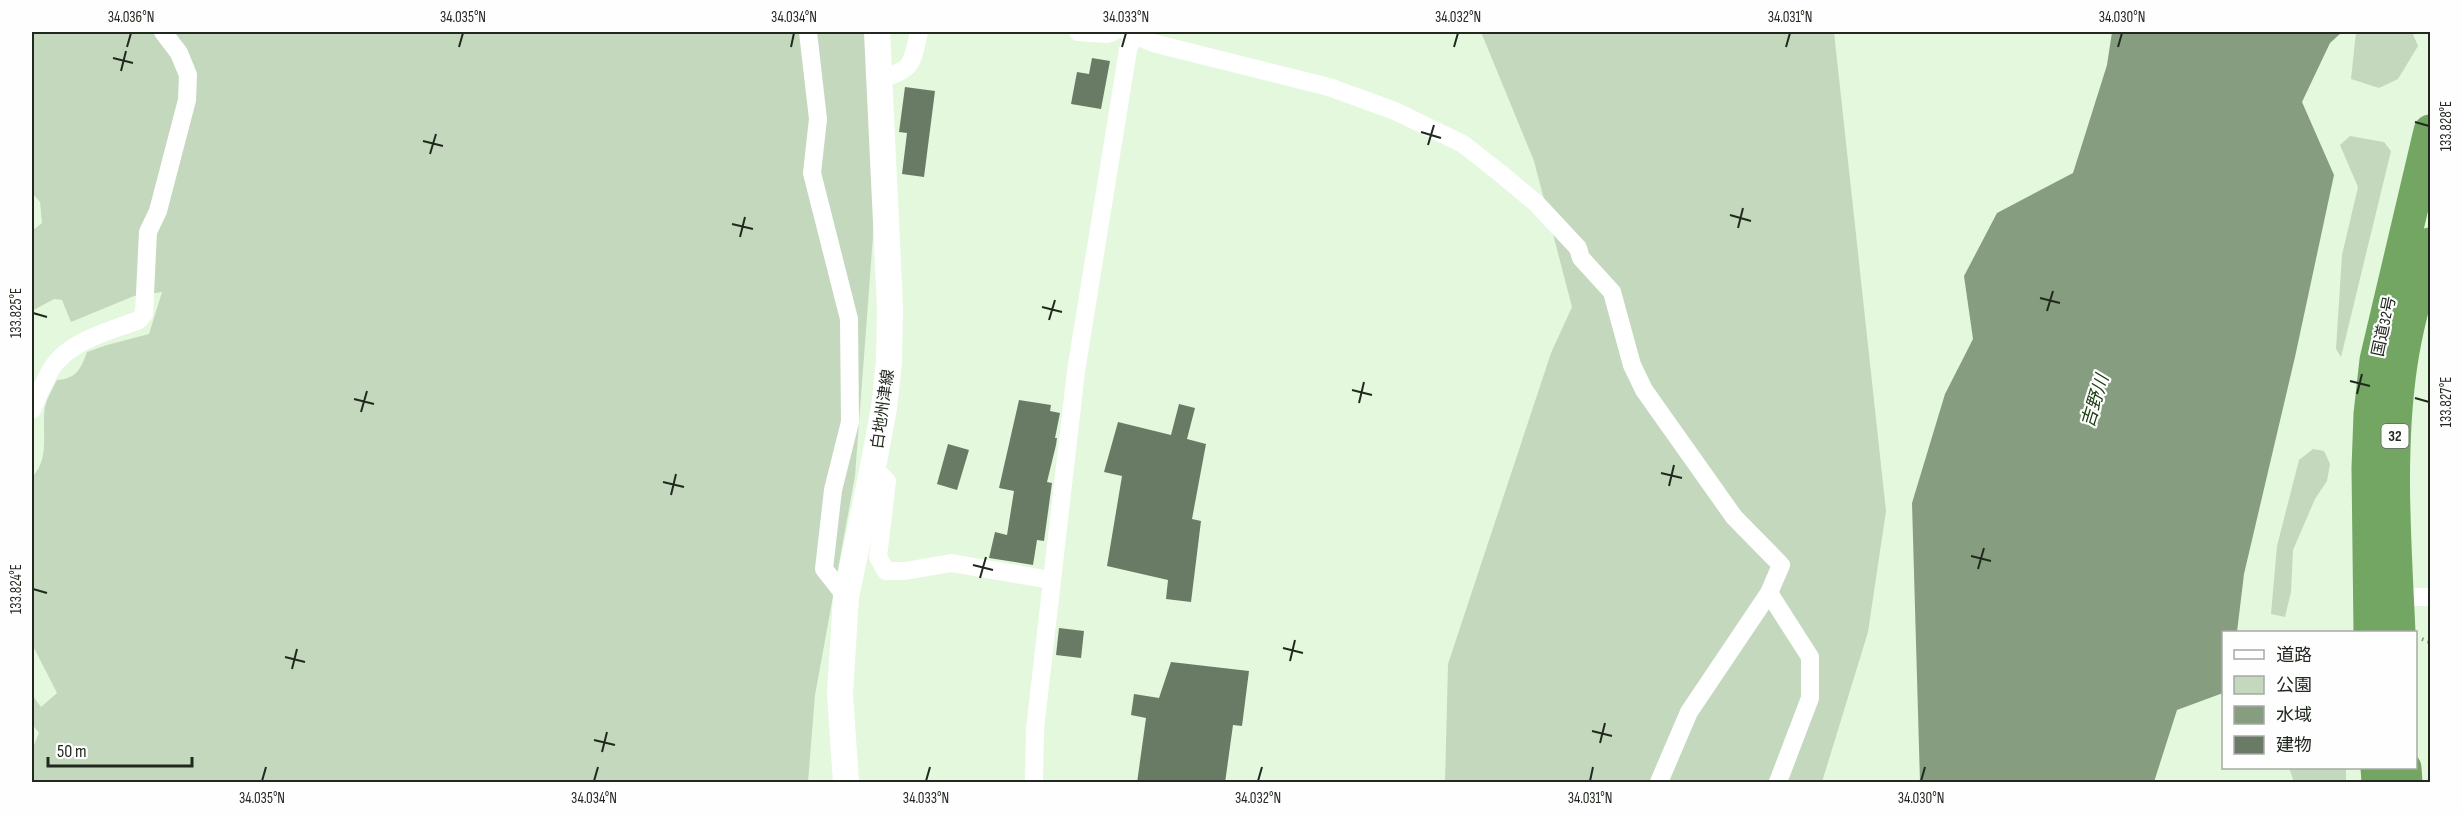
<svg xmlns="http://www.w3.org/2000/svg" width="2462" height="814" viewBox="0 0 2462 814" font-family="'Sofia Sans Condensed','Noto Sans JP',sans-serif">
	<rect width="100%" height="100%" fill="#e4f8de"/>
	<g fill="#c3d8bd">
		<path d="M32 32H866L874 223 855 476 815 695 808 782H32V750L39 733 32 724V695L41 707 57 693 32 644V477C51 458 41 430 45 407 47 398 53 388 57 380 76 379 81 369 87 352L107 345 149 334 162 292 134 296 71 322 62 300 54 299 32 311V231L42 223 40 202 32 193Z"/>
		<polygon points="1481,32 1834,32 1886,511 1868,632 1822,782 1445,782 1448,664 1551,353 1572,307 1534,161"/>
		<polygon points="2356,32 2412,32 2418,46 2398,79 2379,88 2351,79"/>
		<polygon points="2350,136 2384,142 2391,151 2341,357 2336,349 2342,255 2358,187 2340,145"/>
		<polygon points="2313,449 2324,451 2330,464 2327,481 2315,499 2293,550 2291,592 2285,617 2271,614 2277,546 2299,460"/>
		<polygon points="2289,768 2346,768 2346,782 2294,782"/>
	</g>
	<polygon fill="#869e7f" points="2112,32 2342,32 2330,43 2302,102 2334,175 2295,357 2244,574 2237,632 2224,632 2223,693 2177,710 2154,782 1920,782 1912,503 1945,394 1973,339 1964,276 1997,213 2073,173 2107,65"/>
	<g fill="#6a7b65">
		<polygon points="1092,58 1110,61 1101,109 1071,104 1077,72 1089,74"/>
		<polygon points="905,87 935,91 924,177 902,174 907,133 899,132"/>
		<polygon points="1019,400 1051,405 1050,411 1060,413 1055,438 1057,438 1056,445 1047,482 1052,483 1044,541 1037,540 1033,565 989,558 995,532 1007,535 1014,491 999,488"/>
		<polygon points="1179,404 1195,408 1187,439 1206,444 1192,519 1201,521 1191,602 1166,599 1168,580 1107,566 1122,476 1104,472 1118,422 1171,435"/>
		<polygon points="948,444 969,450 957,490 937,484"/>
		<polygon points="1059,628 1084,631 1081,658 1056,655"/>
		<polygon points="1171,662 1249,671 1242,726 1233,725 1225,783 1137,783 1146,718 1131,715 1134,694 1159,698"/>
	</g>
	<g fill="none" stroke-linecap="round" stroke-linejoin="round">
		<polyline stroke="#879683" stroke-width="4" stroke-dasharray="1.5 4.5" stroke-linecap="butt" points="2422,639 2430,642"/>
		<g stroke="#fff" stroke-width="18">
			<polyline points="808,32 818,119 812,173 849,319 850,422 833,490 824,569 846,597"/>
			<polyline points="1078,32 1107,34 1113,32"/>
			<polyline points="1127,32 1153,43 1329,87 1395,111 1463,144 1500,173 1536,203 1578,248 1581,258 1612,292 1632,365 1644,390 1734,517 1781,565 1769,593 1689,712 1659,782"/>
			<path d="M879 80C914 68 911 66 919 32"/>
			<path d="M32 410C37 397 43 384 50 371 67 341 108 332 139 320L144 314 148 232 158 211 187 100 188 75 179 53 163 32"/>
			<polyline points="873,467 887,481 878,557 886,571 905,571 951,563 1051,580"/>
			<polyline points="1769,593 1810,657 1810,698 1778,782"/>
			<polyline points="2390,597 2430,597"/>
			<polyline points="1034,782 1035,729 1076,371 1128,50 1133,36"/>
		</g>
		<polyline stroke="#fff" stroke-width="26" points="846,782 840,694 846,597 873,467 884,408 889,362 890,307 877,32"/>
		<g stroke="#73a663" stroke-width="33">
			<polyline points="2370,632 2368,468 2370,414 2376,360 2430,131"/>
			<path d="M2399 632C2395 544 2388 452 2401 364 2407 323 2419 283 2430 244"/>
			<polyline points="2377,768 2378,782"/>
			<polyline points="2405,768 2406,782"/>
		</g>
	</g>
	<path fill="none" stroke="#21291f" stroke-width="2" d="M127 47 131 33M459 47 463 33M791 47 794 33M1122 47 1126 33M1454 47 1458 33M1786 47 1790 33M2118 47 2122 33M113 58 133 63M121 71 126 51M2415 122 2429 126M1421 132 1441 138M423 141 443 146M1428 145 1434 125M430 154 436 134M1730 215 1751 221M732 224 753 229M1738 228 1743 208M740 237 745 217M2040 298 2060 303M1042 307 1062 312M2047 311 2053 291M33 313 47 317M1049 320 1055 300M2350 381 2370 386M1352 390 1372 395M2357 394 2362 374M2415 398 2429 402M354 399 374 404M1359 403 1364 382M361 412 367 391M1661 473 1682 478M663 482 684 487M1669 486 1674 465M671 495 676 474M1971 556 1991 561M973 565 993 570M1978 569 1984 548M980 578 986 557M33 589 47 593M1283 648 1303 653M285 657 305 662M1290 661 1295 640M292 669 297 649M1592 731 1612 736M594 740 615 745M1600 743 1605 723M602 752 607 732M262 781 266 767M594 781 598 767M926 781 930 767M1258 781 1262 767M1590 781 1593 767M1921 781 1925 767"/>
	<g text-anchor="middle" stroke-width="4.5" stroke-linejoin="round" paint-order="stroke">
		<rect fill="#fefefe" stroke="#636962" stroke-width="1.5" x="2381.5" y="424" width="27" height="24" rx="4.5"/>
		<g font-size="15" font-weight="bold" fill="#21291f">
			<text x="2395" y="441">32</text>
		</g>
		<g font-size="16" fill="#21291f" stroke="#fefefe">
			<text transform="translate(2383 326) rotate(-78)" y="6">国道32号</text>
			<text transform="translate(882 409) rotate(-82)" y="6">白地州津線</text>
		</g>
		<g font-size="18" font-style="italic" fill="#1a3c0e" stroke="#fefefe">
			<text transform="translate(2095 401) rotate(-73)" y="6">吉野川</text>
		</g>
	</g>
	<rect width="2462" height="814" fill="none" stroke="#fefefe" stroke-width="66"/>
	<rect x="2222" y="631" width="195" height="138" fill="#fefefe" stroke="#a6a9a5" stroke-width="1.5"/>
	<rect x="2234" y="650" width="30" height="9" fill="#ffffff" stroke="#a6a9a5" stroke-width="1.5"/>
	<text x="2276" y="661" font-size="18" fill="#21291f">道路</text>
	<rect x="2234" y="676" width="30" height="18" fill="#c3d8bd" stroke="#a6a9a5" stroke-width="1.5"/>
	<text x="2276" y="691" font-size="18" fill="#21291f">公園</text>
	<rect x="2234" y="706" width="30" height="18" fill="#869e7f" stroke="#a6a9a5" stroke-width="1.5"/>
	<text x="2276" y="721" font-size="18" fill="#21291f">水域</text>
	<rect x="2234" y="736" width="30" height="18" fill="#6a7b65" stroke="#a6a9a5" stroke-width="1.5"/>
	<text x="2276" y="751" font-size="18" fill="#21291f">建物</text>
	<path d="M48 757v9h144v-9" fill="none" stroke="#21291f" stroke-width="3"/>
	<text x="57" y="757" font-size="18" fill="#21291f" stroke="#fefefe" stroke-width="4.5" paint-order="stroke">50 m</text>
	<rect x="33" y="33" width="2396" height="748" fill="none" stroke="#21291f" stroke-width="2"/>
	<g font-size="15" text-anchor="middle" fill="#21291f">
		<text x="131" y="22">34.036°N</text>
		<text x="463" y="22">34.035°N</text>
		<text x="794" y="22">34.034°N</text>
		<text x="1126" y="22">34.033°N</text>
		<text x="1458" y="22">34.032°N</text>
		<text x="1790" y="22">34.031°N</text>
		<text x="2122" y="22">34.030°N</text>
		<text transform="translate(2446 126) rotate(-90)" y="5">133.828°E</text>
		<text transform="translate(16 313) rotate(-90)" y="5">133.825°E</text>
		<text transform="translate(2446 402) rotate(-90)" y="5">133.827°E</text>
		<text transform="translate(16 589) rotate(-90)" y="5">133.824°E</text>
		<text x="262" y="803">34.035°N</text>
		<text x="594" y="803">34.034°N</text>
		<text x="926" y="803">34.033°N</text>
		<text x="1258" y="803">34.032°N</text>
		<text x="1590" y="803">34.031°N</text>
		<text x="1921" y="803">34.030°N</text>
	</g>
</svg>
